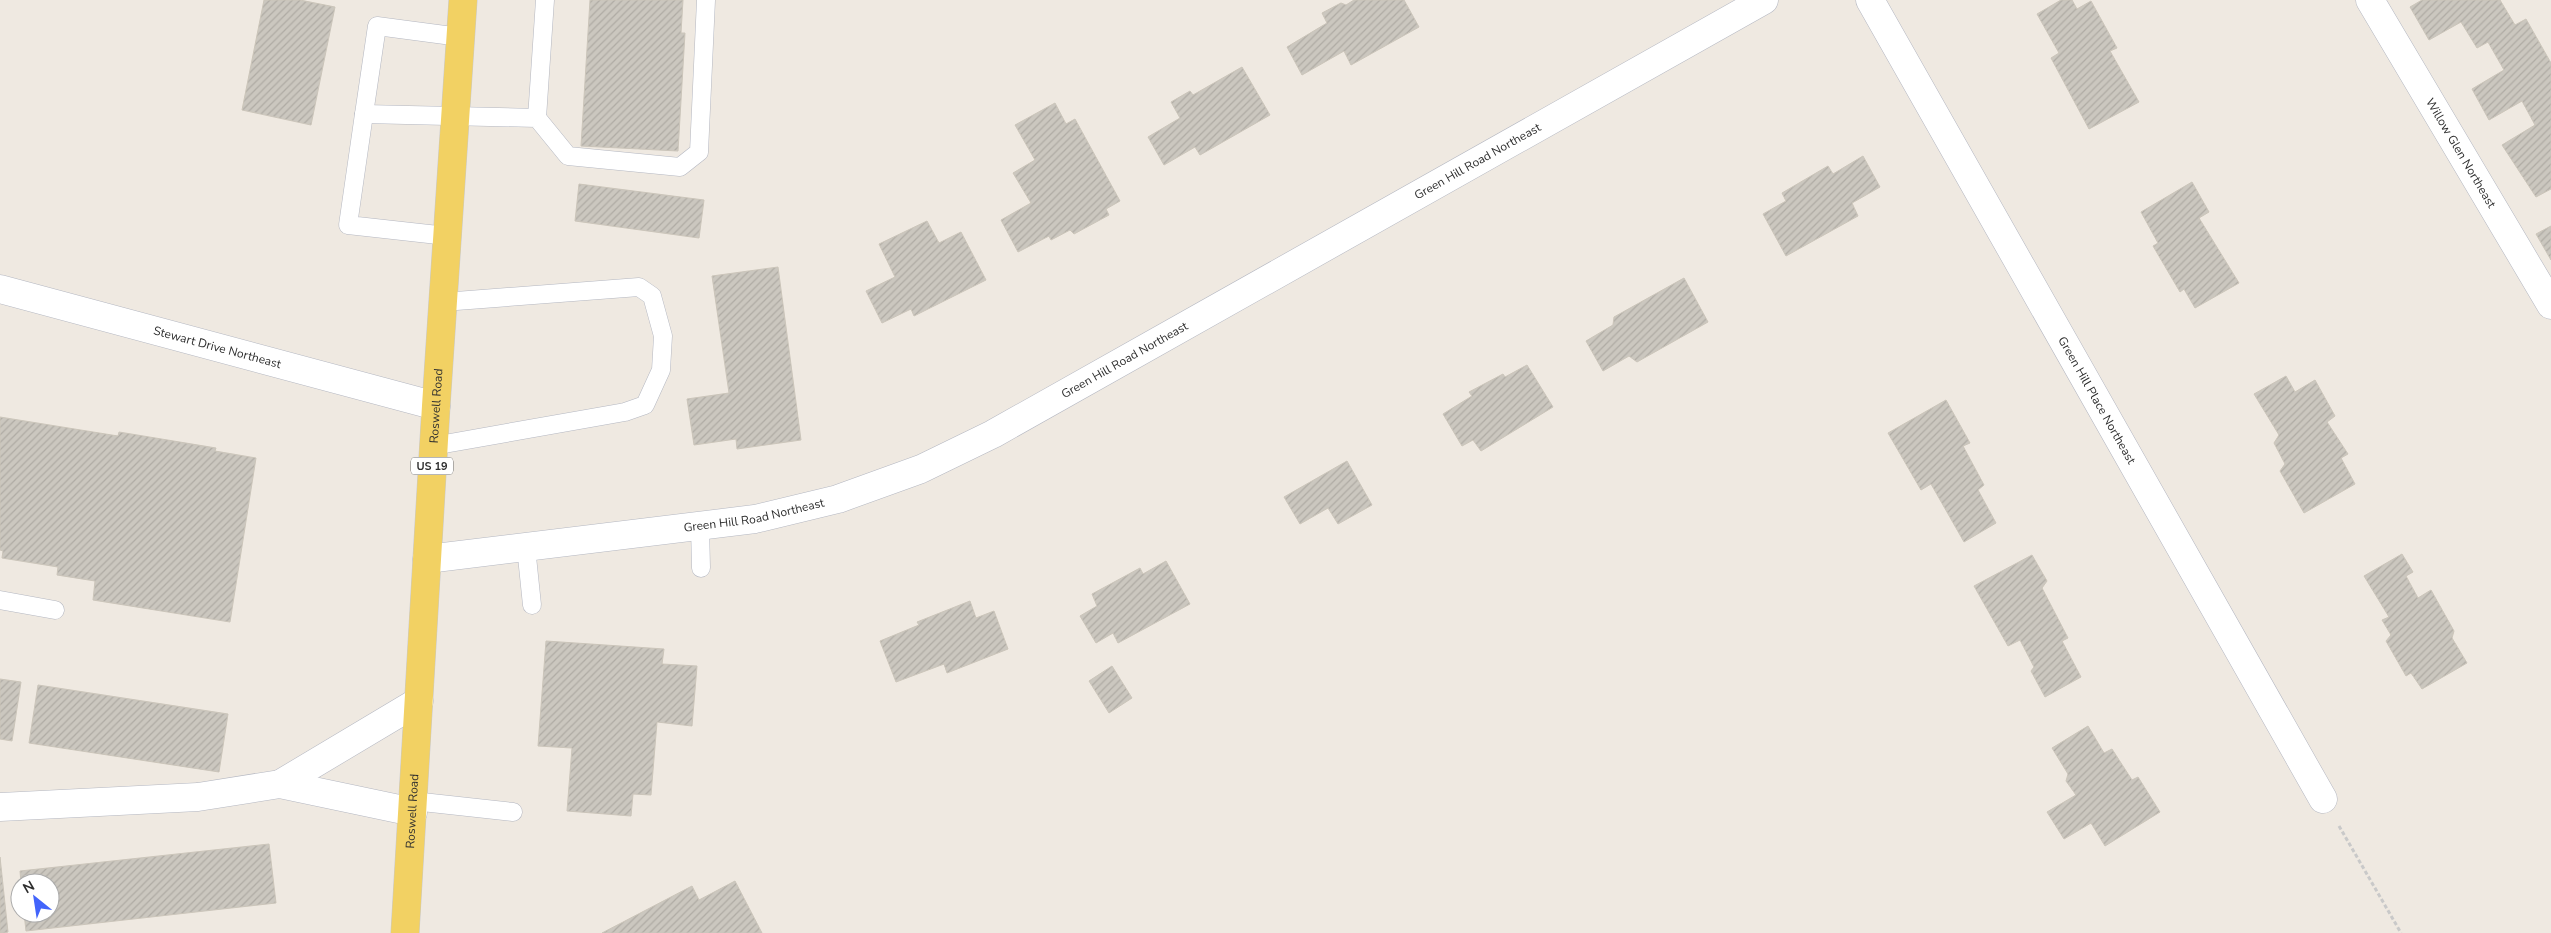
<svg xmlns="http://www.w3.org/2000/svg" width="2551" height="933" viewBox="0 0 2551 933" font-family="'Nunito Sans',sans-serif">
	<defs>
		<pattern id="building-hatch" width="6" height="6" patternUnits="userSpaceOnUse" patternTransform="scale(1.25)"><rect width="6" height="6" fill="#cbc7bf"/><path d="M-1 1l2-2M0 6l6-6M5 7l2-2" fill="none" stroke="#afaba4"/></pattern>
	</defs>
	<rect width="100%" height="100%" fill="#efe9e1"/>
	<g fill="url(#building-hatch)" stroke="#cbc5ba">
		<polygon points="264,0 300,0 335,7 311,125 242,110"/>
		<polygon points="590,0 683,0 681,33 685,33 678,151 581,146"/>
		<polygon points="1354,0 1404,0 1419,27 1351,65 1344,51 1302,75 1287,47 1327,23 1322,13 1341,3 1346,5"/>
		<polygon points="2061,0 2072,0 2077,9 2091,1 2117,48 2110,51 2139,102 2089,129 2051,58 2059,53 2037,14"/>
		<polygon points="2422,0 2500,0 2515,25 2526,19 2551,63 2551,189 2536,197 2502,145 2535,125 2522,101 2489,120 2472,89 2504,70 2488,42 2477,48 2461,22 2429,40 2410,7"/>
		<polygon points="1242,67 1270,115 1200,155 1195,147 1164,165 1148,137 1180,118 1171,102 1190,91 1193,95"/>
		<polygon points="1055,103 1066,124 1075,119 1120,201 1106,209 1109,215 1074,234 1070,230 1051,240 1049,236 1018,252 1001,220 1031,203 1013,173 1035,160 1015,125"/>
		<polygon points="1863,156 1880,187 1852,203 1858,216 1786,256 1763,214 1786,201 1782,193 1828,166 1833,174"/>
		<polygon points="2192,182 2209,212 2199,218 2239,283 2195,308 2184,289 2180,292 2153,246 2158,243 2141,212"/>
		<polygon points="579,184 704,200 699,238 575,221"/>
		<polygon points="927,221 939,243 961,232 986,280 914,316 911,309 882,323 866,291 895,277 879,244"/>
		<polygon points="2551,226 2551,260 2536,234"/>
		<polygon points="778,267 801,440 737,449 736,439 694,445 687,399 729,393 712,276"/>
		<polygon points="1684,278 1708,322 1637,362 1629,356 1603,371 1586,341 1613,325 1614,317"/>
		<polygon points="1527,365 1553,407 1481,451 1473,440 1462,446 1443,414 1472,396 1469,392 1503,374 1505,377"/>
		<polygon points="2286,376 2295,392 2315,380 2335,416 2327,422 2348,454 2341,458 2355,484 2304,513 2280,471 2285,464 2274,443 2279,435 2254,394"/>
		<polygon points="1946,400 1970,443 1963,446 1984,485 1978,490 1996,523 1964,542 1931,484 1921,490 1888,433"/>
		<polygon points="0,417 118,436 119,432 216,448 215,451 256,458 230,622 93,600 95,581 57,575 58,567 2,558 3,551 0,550"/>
		<polygon points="1347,461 1372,505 1338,524 1328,508 1300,524 1284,497"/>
		<polygon points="2402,554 2413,572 2406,576 2418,598 2431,590 2454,631 2452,638 2467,663 2422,689 2411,673 2406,676 2386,641 2391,635 2382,620 2389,617 2364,576"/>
		<polygon points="2032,555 2047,581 2042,588 2068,638 2062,641 2081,677 2045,697 2031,671 2034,667 2020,640 2008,646 1974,586"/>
		<polygon points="1166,561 1190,604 1118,643 1113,633 1096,643 1080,616 1097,606 1092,594 1140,568 1143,574"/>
		<polygon points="970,601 976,618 994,611 1008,649 947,673 944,664 896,682 880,641 919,625 917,622"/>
		<polygon points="546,641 664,649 662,664 697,666 692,726 657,722 651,795 633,794 631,816 567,811 572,748 538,746"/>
		<polygon points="1112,666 1132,698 1109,713 1089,681"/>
		<polygon points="0,679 21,682 12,741 0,739"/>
		<polygon points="38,685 228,714 219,772 29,743"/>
		<polygon points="2088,726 2104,753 2112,749 2132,780 2138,777 2160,812 2105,846 2091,823 2064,839 2047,812 2076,795 2066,781 2068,774 2052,748"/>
		<polygon points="269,844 276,903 26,931 24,913 50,913 50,883 21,883 20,871"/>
		<polygon points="0,857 8,932 4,933 0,933"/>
		<polygon points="735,881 762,933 602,933 692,886 699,900"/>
	</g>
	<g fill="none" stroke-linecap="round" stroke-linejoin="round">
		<g stroke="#b4b7c1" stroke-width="19">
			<g id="service">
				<polyline points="460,37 377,26 364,114 537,118 568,156 680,167 699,152 706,0"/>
				<polyline points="364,114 348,225 447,236"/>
				<polyline points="537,118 545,0"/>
				<polyline points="433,446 625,412 645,405 661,370 663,336 652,296 639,287 443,302"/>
				<polyline points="700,526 701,568"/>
				<polyline points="526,547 532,605"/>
				<polyline points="0,600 55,610"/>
				<polyline points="413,801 513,812"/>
			</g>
		</g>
		<g stroke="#b4b7c1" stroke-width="29">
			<g id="minor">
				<path id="s1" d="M1870 0 2323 799"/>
				<path id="s2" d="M2370 0 2551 305"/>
				<path id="s3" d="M0 289 436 406"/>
				<path id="s4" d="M427 559 755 519 838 499 921 469 993 434 1764 0"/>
				<polyline points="280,784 413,812"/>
				<polyline points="0,807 198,797 280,784 419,701"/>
			</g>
		</g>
		<g stroke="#c9c9c9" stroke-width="29">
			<g id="primary">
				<path id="s5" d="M405 933 436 406 463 0"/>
			</g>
		</g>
		<polyline stroke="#c9c9c9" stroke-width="3" stroke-dasharray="4 2.5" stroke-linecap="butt" points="2339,826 2401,933"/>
		<use href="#service" stroke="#fff" stroke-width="18"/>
		<use href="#minor" stroke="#fff" stroke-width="28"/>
		<use href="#primary" stroke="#f2d163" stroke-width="28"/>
	</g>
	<g text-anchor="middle" stroke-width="4.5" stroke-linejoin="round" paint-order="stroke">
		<rect fill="#fff" stroke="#6d6d6d" stroke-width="1" x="411" y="457.5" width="42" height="17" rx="4"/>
		<g font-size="11" font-weight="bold" fill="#2e2e2e">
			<text x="432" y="470">US 19</text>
		</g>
		<g font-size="12" fill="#2e2e2e" stroke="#fff">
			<text dy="4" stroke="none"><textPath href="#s2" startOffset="178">Willow Glen Northeast</textPath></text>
			<text dy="4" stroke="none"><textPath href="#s4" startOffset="1140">Green Hill Road Northeast</textPath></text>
			<text dy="4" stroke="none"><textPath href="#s3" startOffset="225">Stewart Drive Northeast</textPath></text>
			<text dy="4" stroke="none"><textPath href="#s4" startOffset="735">Green Hill Road Northeast</textPath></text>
			<text dy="4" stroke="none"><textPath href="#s1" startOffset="460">Green Hill Place Northeast</textPath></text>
			<text dy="4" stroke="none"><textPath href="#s5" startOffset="528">Roswell Road</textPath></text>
			<text dy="4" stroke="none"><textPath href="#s4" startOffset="330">Green Hill Road Northeast</textPath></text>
			<text dy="4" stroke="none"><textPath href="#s5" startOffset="122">Roswell Road</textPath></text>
		</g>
	</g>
	<g transform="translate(35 898) rotate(330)"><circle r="24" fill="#ffffff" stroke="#ababab"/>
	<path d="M0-4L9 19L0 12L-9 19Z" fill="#4264fb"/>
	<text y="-8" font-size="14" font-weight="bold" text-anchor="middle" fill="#2e2e2e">N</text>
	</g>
</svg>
